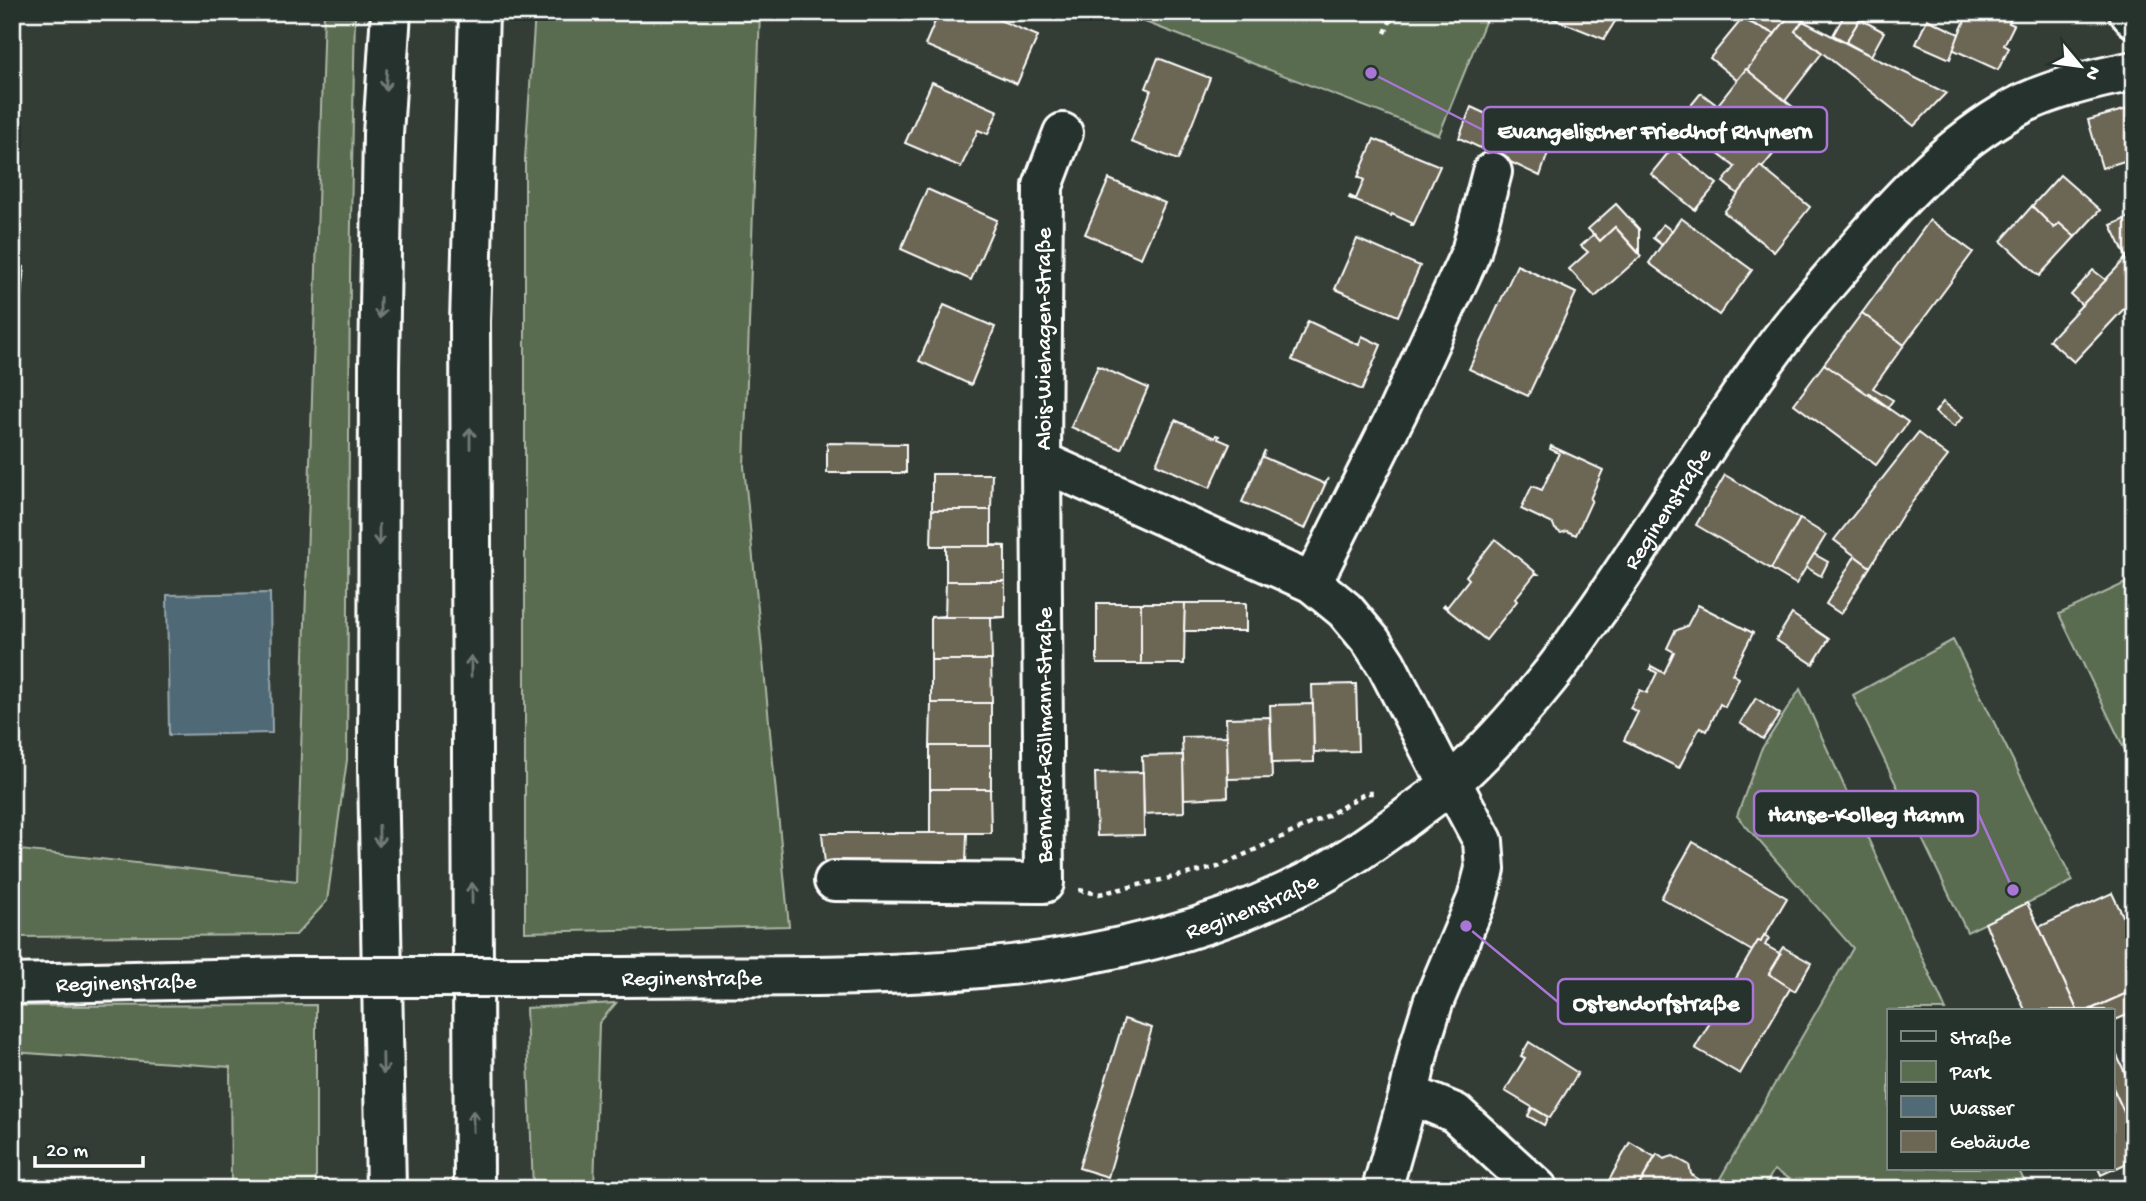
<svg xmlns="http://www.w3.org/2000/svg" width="2146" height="1201" viewBox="0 0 2146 1201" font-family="'Gochi Hand',sans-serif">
	<rect width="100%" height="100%" fill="#343d35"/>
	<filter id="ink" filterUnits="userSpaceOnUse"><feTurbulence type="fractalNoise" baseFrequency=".0143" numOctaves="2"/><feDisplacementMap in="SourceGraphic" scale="14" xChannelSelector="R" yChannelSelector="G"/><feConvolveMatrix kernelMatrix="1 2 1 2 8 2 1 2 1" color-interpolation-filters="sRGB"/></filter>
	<g filter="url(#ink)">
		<g fill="#5a6c4f" stroke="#acb6a7" stroke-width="2">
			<polygon points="324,12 355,12 350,275 347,760 327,901 296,935 12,937 12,849 297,881"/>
			<polygon points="535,12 760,12 744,466 789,926 525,932 525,159"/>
			<polygon points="1119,12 1489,12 1439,135"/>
			<polygon points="2134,579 2134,769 2059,614"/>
			<polygon points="1953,640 2073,881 1967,932 1853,695"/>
			<polygon points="1800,689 1946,1010 1889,1010 1889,1168 2018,1168 2028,1189 1807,1189 1774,1170 1763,1189 1714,1189 1853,948 1737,816 1761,750"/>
			<polygon points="616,1003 599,1023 594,1189 533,1189 526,1008"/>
			<polygon points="316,1005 316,1189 231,1189 230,1067 12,1052 12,1006"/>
		</g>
		<polygon fill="#506b76" stroke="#96a6ad" stroke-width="2" points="270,593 272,733 169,735 167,595"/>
		<g fill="#6c6654" stroke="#fff" stroke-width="2">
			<polygon points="939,12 980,12 1038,36 1017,84 925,45"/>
			<polygon points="1537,12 1621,12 1604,39"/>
			<polygon points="1725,12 1779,12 1789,16 1775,34"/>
			<polygon points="1846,12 1860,19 1846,42 1833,35"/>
			<polygon points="1969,12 2013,12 2009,23 2014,25 2004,45 2009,48 1998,70 1952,49"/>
			<polygon points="1791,14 1803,21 1795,31 1822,53 1785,101 1746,69"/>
			<polygon points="1742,19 1775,34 1738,81 1710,58"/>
			<polygon points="1860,19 1884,32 1871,56 1846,42"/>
			<polygon points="1927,19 1959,34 1950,59 1916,44"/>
			<polygon points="1803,21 1871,56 1946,93 1914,126 1795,31"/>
			<polygon points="1158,58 1210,78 1178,160 1131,142 1151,90 1146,88"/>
			<polygon points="1746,69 1804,116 1762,168 1760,166 1738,194 1723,182 1735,167 1694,135"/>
			<polygon points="932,82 998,111 988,134 978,130 961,167 905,143"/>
			<polygon points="1701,93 1718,106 1700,128 1683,115"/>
			<polygon points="1471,107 1551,144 1540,176 1459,138"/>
			<polygon points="2134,107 2134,158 2102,168 2088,120"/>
			<polygon points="1374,139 1440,166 1413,226 1411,225 1412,223 1392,214 1391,216 1349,198 1350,196 1356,199 1364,180 1358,177"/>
			<polygon points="1672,148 1717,184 1695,210 1651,174"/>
			<polygon points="1760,166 1810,207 1774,252 1724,212"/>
			<polygon points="2060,175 2100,210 2075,237 2059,223 2054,228 2032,206"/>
			<polygon points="1109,179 1165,203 1141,258 1085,234"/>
			<polygon points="927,189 997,220 971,280 901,249"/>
			<polygon points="1616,204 1639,229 1639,253 1615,227 1600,241 1588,229"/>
			<polygon points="2032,206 2054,228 2059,223 2075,237 2039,276 2001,241"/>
			<polygon points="2134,215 2134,273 2111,225"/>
			<polygon points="1681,218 1752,270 1719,315 1649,263"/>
			<polygon points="1930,220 1973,252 1904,345 1862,313"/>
			<polygon points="1663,224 1672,231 1662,245 1653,238"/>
			<polygon points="1615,227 1641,256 1595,297 1569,269 1588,252 1581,246 1594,234 1600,241"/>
			<polygon points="1357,239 1420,266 1398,316 1335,289"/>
			<polygon points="2126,258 2134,273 2134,298 2074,362 2049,340"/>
			<polygon points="1517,265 1576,293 1528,396 1469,369"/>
			<polygon points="12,266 24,267 12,390"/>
			<polygon points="2093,270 2106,280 2082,305 2071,295"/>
			<polygon points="944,305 995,327 971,385 919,361"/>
			<polygon points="1862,313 1904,345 1873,388 1893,400 1888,407 1869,393 1867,396 1824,364"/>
			<polygon points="1308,321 1359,345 1362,336 1381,345 1362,390 1292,360"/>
			<polygon points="1824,364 1908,422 1876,465 1794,404"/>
			<polygon points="1098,366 1148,388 1121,449 1071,427"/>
			<polygon points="1943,402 1963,417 1954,427 1935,412"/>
			<polygon points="1175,420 1215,438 1216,435 1219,436 1218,439 1230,444 1210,488 1156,464"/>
			<polygon points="1918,433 1948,456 1903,514 1870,567 1834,540"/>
			<polygon points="827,443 906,444 906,473 827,473"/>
			<polygon points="1551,446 1603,470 1590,499 1592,500 1576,535 1567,531 1561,533 1555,529 1553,524 1521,509 1532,486 1542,490 1559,453 1550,449"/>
			<polygon points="1265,450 1263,457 1325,484 1328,478 1305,529 1242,502"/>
			<polygon points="932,474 992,474 991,510 932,510"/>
			<polygon points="1725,475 1800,519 1771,569 1696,525"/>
			<polygon points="932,510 991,510 991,545 1006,546 931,546"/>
			<polygon points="1800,519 1826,535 1796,584 1771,569"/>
			<polygon points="1495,539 1538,574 1535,574 1515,599 1517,601 1486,640 1443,606 1444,604 1447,607 1469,579 1466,576"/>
			<polygon points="931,546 1005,546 1005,581 946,581 946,546"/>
			<polygon points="1814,554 1828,562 1821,576 1806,567"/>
			<polygon points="1855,556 1870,567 1841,614 1826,604"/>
			<polygon points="946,581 1005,581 1005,617 931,617 945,616"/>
			<rect x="1097" y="603" width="44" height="61"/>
			<polygon points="1141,603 1185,603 1184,664 1141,664"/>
			<polygon points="1185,603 1246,603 1246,631 1184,631"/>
			<polygon points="1698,605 1753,633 1732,674 1739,678 1725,707 1720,704 1707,731 1700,727 1679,768 1624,740 1638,712 1630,708 1640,690 1647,693 1657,673 1650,669 1651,666 1664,673 1674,652 1667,648 1675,631 1687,626"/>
			<polygon points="1792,614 1829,639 1813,664 1776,640"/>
			<polygon points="931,617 1006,617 991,618 992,660 931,660"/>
			<polygon points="931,660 991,660 992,703 931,703"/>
			<polygon points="1356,684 1358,751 1314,752 1312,685"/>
			<polygon points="1756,698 1780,714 1763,739 1740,723"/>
			<polygon points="931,703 991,703 991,746 930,746"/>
			<polygon points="1313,704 1314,762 1272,763 1270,705"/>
			<polygon points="1270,717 1272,778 1228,779 1226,718"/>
			<polygon points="1227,736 1228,797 1184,799 1182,737"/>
			<rect x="930" y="746" width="61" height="43"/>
			<polygon points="1183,755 1184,812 1144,814 1142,756"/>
			<polygon points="1143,772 1144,835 1097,836 1095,773"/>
			<polygon points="930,789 990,789 991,833 930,833"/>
			<polygon points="822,833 967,833 966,863 825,864"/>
			<polygon points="1693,842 1787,898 1761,942 1758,941 1752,951 1661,898"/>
			<polygon points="2112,893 2134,939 2134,990 2089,1010 2077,1010 2039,927"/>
			<polygon points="2027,903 2039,927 2077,1010 2025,1010 1985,923"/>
			<polygon points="1764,935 1769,938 1765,945 1781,954 1769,974 1791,987 1740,1074 1695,1048 1752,951 1758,941 1761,942"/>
			<polygon points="1783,947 1811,963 1795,991 1769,974 1781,954 1779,953"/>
			<polygon points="2134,990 2134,1012 2113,1021 2113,1010 2089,1010"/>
			<polygon points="1124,1019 1152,1028 1108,1177 1079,1168"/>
			<polygon points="1529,1042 1578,1073 1550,1118 1505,1091 1525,1058 1521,1056"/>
			<polygon points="2113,1047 2134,1092 2134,1134 2113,1088"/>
			<polygon points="2113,1088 2134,1134 2134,1160 2101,1175 2098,1168 2113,1168"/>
			<polygon points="1532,1108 1548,1117 1544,1125 1528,1116"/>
			<polygon points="1630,1142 1655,1157 1637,1189 1615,1189 1607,1184"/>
			<polygon points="1657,1154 1664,1159 1673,1156 1689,1165 1691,1174 1698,1179 1692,1189 1637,1189"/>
		</g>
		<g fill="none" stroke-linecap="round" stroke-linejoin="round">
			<g stroke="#fff" stroke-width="44">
				<g id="minor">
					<polyline points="2129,12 2134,18"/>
					<polyline points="1063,133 1043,186 1041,461 1312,583 1345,610 1371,641 1386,664 1437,763 1452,783 1483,841 1485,869 1477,899 1433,1003 1420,1045 1409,1094 1382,1189"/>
					<polyline points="1312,583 1397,413 1471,252 1492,172"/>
					<polyline points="834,881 1044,883 1041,461"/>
					<polyline points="1409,1094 1455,1113 1538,1189"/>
				</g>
			</g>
			<g stroke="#fff" stroke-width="44">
				<g id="tertiary">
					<path id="s1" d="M612 977C843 974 1092 991 1303 884 1340 866 1374 841 1407 817 1422 805 1438 795 1452 782 1486 752 1520 713 1549 677 1567 655 1582 631 1599 608 1653 530 1703 448 1758 371 1790 324 1829 281 1866 238 1911 186 1962 134 2024 103 2058 87 2097 78 2134 71"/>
					<path id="s2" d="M12 984 291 977"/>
				</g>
			</g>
			<g stroke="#fff" stroke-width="44">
				<g id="motorway">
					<polyline points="386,1189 378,768 379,368 383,134 391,12"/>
					<polyline points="474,1189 470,322 479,12"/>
				</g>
			</g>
			<g stroke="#fff" stroke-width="4.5" stroke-dasharray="5 5" stroke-linecap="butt">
				<polyline points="1237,12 1252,18 1255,12"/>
				<polyline points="1385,33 1394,12"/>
				<polyline points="1079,890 1099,894 1218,867 1329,815 1365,793 1375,793"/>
			</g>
			<use href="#minor" stroke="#26332d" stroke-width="38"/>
			<use href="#tertiary" stroke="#26332d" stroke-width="38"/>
			<use href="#motorway" stroke="#26332d" stroke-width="38"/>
			<g stroke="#fff" stroke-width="44" stroke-linecap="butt">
				<polyline id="tertiary-bridge" points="291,977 612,977"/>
			</g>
			<use href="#tertiary-bridge" stroke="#26332d" stroke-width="38"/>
		</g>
		<defs><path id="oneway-shaft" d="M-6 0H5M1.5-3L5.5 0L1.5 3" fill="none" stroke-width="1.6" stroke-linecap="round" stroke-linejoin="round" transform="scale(1.75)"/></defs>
		<g stroke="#727a76">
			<use href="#oneway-shaft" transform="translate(386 80) rotate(94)"/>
			<use href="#oneway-shaft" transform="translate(380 308) rotate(91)"/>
			<use href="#oneway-shaft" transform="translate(470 438) rotate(-90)"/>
			<use href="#oneway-shaft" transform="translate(379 535) rotate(90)"/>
			<use href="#oneway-shaft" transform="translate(471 666) rotate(-90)"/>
			<use href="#oneway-shaft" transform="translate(379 836) rotate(89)"/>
			<use href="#oneway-shaft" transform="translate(472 893) rotate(-90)"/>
			<use href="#oneway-shaft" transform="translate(383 1064) rotate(89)"/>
			<use href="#oneway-shaft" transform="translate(473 1121) rotate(-90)"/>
		</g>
	</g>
	<g text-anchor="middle" stroke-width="5" stroke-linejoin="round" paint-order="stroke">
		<g font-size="23" fill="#fff" stroke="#26332d">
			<text transform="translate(1042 339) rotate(-90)" y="8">Alois-Wiehagen-Straße</text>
			<text dy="8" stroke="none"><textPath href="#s1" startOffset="1234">Reginenstraße</textPath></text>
			<text transform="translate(1043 735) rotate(-90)" y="8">Bernhard-Röllmann-Straße</text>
			<text dy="8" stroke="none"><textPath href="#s1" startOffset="648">Reginenstraße</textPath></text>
			<text dy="8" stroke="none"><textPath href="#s1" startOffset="80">Reginenstraße</textPath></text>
			<text dy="8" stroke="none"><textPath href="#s2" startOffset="114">Reginenstraße</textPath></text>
		</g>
	</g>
	<path fill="none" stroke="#a976d5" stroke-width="2.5" d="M1371 73L1483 130M2013 890L1978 813M1466 926L1558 1002"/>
	<g fill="#a976d5" stroke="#26332d" stroke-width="2.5">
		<circle cx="1371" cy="73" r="7"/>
		<circle cx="2013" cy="890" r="7"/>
		<circle cx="1466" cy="926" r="7"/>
	</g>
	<g fill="#26332d" stroke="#a976d5" stroke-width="2.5">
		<rect x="1483" y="107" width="344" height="45" rx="7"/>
		<rect x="1754" y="791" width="224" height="45" rx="7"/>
		<rect x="1558" y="979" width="195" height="45" rx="7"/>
	</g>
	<g font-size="24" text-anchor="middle" font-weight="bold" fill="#fff">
		<text x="1655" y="138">Evangelischer Friedhof Rhynern</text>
		<text x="1866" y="821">Hanse-Kolleg Hamm</text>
		<text x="1656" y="1010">Ostendorfstraße</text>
	</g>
	<rect width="2146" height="1201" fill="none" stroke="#26332d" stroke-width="42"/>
	<rect x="21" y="21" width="2104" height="1159" fill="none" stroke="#fff" stroke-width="2.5" filter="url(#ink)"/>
	<rect x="1887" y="1009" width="228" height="161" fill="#26332d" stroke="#7d8581" stroke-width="2"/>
	<rect x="1901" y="1031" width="35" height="10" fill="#26332d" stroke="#7d8581" stroke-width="2"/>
	<text x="1950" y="1044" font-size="21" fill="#ffffff">Straße</text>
	<rect x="1901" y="1061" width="35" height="21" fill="#5a6c4f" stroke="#7d8581" stroke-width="2"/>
	<text x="1950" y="1078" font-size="21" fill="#ffffff">Park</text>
	<rect x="1901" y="1096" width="35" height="21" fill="#506b76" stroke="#7d8581" stroke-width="2"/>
	<text x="1950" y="1114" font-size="21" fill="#ffffff">Wasser</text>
	<rect x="1901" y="1131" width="35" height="21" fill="#6c6654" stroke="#7d8581" stroke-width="2"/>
	<text x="1950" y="1148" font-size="21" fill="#ffffff">Gebäude</text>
	<g transform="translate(2080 66) rotate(119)" stroke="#26332d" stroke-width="5" paint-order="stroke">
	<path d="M0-5L12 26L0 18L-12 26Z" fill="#ffffff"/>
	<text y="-10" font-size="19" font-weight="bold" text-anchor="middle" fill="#ffffff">N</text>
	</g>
	<path d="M35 1156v10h108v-10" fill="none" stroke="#ffffff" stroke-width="3.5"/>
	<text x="46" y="1156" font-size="21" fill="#ffffff" stroke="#26332d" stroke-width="5" paint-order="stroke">20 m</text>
</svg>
